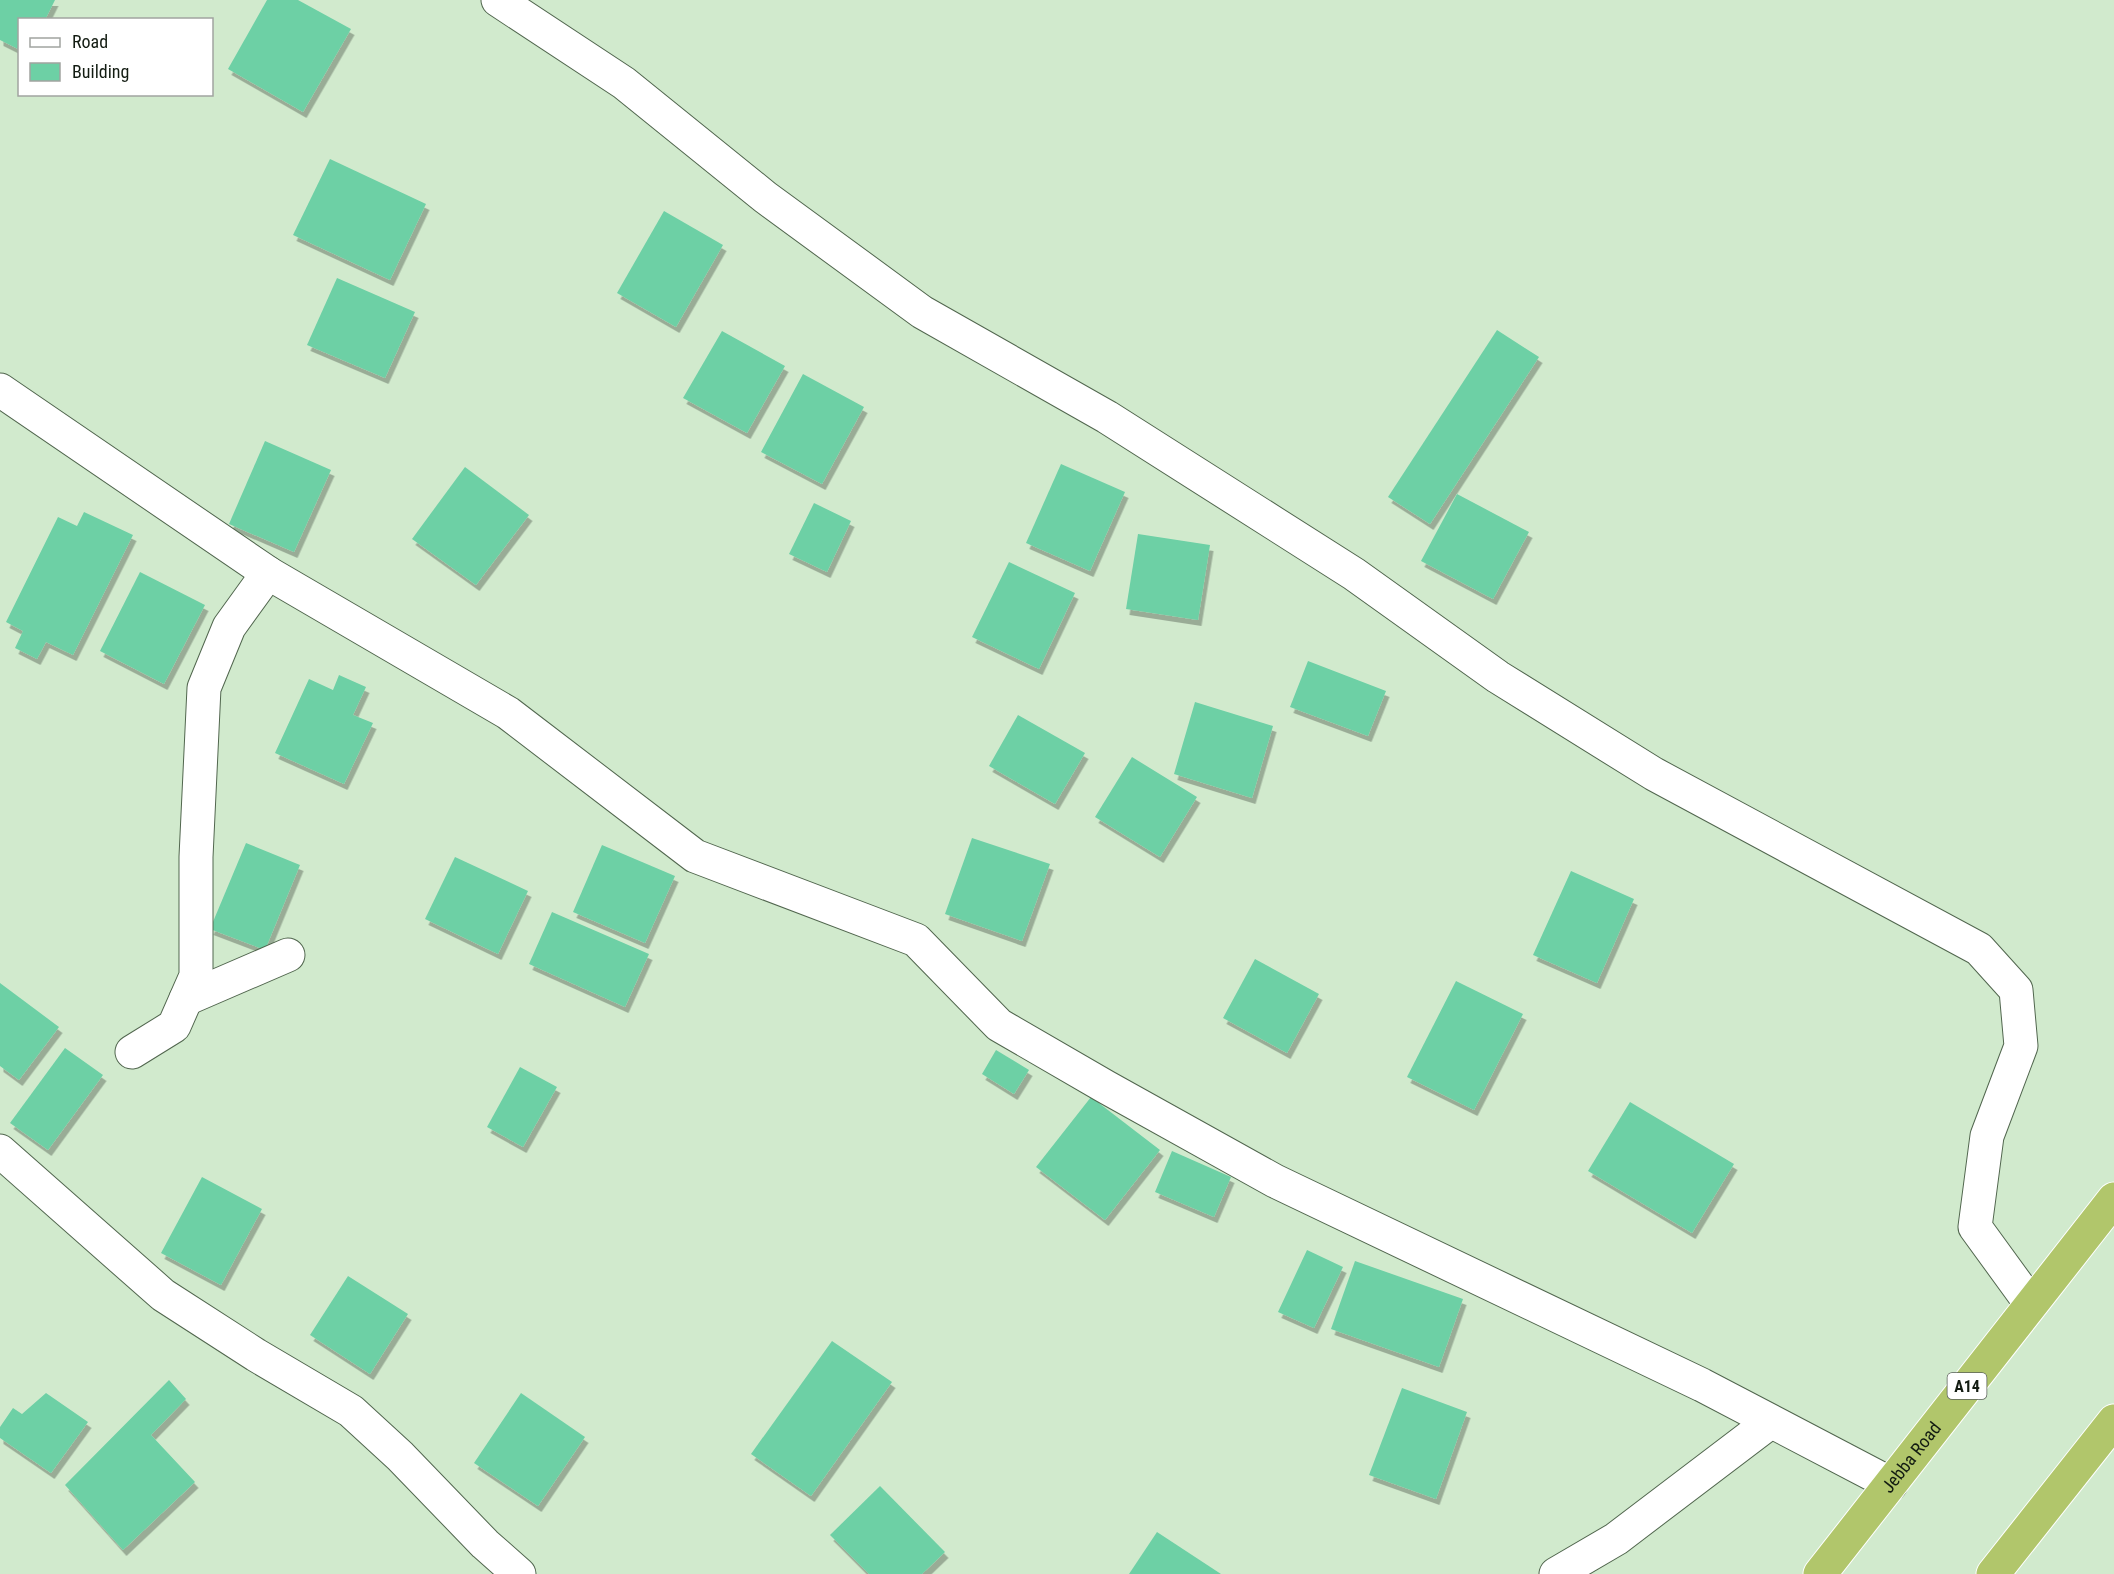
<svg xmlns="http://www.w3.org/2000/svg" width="2114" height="1574" viewBox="0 0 2114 1574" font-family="'Roboto Condensed',sans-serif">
	<defs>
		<filter id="shadow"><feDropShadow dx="3.5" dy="6" stdDeviation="0" flood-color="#0004"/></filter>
	</defs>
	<rect width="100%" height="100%" fill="#d1eacd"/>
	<g fill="#6dd0a5" filter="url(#shadow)">
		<polygon points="0,0 55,0 45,20 20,20 20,50 0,40"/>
		<polygon points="267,0 298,0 351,29 303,112 228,69"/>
		<polygon points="330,159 426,204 390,280 293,235"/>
		<polygon points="664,211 723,245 676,327 617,293"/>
		<polygon points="337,278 415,312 385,378 307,345"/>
		<polygon points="1497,330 1539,357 1430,524 1388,497"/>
		<polygon points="722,331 785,366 747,433 683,398"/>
		<polygon points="803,374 864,407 822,484 761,452"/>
		<polygon points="265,441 331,470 294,552 229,524"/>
		<polygon points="1061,464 1125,492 1090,571 1026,543"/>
		<polygon points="465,467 529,515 476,585 412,539"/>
		<polygon points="1457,494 1529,532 1493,599 1421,561"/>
		<polygon points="814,503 851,521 827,572 789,554"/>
		<polygon points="84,512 133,535 73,655 46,642 37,659 15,648 23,631 6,622 58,517 77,526"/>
		<polygon points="1138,534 1210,545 1198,620 1126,609"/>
		<polygon points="1009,562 1075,593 1039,669 972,637"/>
		<polygon points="140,572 205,605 164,684 100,651"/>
		<polygon points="1308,661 1386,691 1368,736 1290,707"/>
		<polygon points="339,675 366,687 353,715 373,723 344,784 275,753 309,679 333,690"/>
		<polygon points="1195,702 1273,726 1252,798 1174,774"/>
		<polygon points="1018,715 1085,753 1055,804 989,766"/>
		<polygon points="1132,757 1197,797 1160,857 1095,817"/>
		<polygon points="972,838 1050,864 1022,941 945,914"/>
		<polygon points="246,843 300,865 265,950 210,929"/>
		<polygon points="602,845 675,876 645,943 573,912"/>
		<polygon points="455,857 528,891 498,954 425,919"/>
		<polygon points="1571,871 1634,899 1597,983 1533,955"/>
		<polygon points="552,912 649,954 625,1007 529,964"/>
		<polygon points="1255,959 1319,994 1287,1053 1223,1018"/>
		<polygon points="1456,981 1523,1014 1474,1110 1407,1077"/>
		<polygon points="0,983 59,1027 19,1080 0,1066"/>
		<polygon points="65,1048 103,1075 48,1150 10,1123"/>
		<polygon points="996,1050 1029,1070 1014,1094 982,1074"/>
		<polygon points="520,1067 557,1087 523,1147 487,1127"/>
		<polygon points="1091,1097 1160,1150 1105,1220 1036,1167"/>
		<polygon points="1630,1102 1734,1164 1692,1233 1588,1171"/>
		<polygon points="1172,1151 1231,1177 1214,1217 1155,1192"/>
		<polygon points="202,1177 262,1209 221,1285 161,1253"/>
		<polygon points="1307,1250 1343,1267 1314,1328 1278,1312"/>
		<polygon points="1355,1261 1463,1299 1439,1367 1331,1329"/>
		<polygon points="348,1276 408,1314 370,1374 310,1335"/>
		<polygon points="832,1341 892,1382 811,1496 751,1454"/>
		<polygon points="169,1380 186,1399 151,1435 195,1482 123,1550 65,1485"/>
		<polygon points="1402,1388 1467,1412 1436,1499 1369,1475"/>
		<polygon points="46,1393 88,1422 51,1473 0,1438 0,1427 13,1408 22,1414"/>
		<polygon points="521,1393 585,1437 538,1506 474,1463"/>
		<polygon points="880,1486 945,1552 922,1574 869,1574 830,1535"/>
		<polygon points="1157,1532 1221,1574 1129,1574"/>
	</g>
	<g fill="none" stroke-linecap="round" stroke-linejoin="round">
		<g stroke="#51664e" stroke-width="35">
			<g id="street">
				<polyline points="498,0 624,83 765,197 922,312 1107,417 1354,574 1498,677 1654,774 1979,949 2016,990 2021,1046 1987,1136 1975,1227 2031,1304"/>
				<polyline points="0,390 268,573 508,713 695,856 916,940 999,1025 1106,1087 1275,1181 1702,1385 1891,1484"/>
				<polyline points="186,999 288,955"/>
				<polyline points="132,1052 174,1026 196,976 196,857 204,688 229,627 268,573"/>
				<polyline points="0,1151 163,1295 256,1355 351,1411 400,1456 485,1544 519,1574"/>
				<polyline points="1556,1574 1616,1539 1770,1422"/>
			</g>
		</g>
		<g stroke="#fff" stroke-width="35">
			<g id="highway">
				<path id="s1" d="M1820 1574 2114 1199"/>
				<polyline points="1993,1574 2114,1421"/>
			</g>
		</g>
		<use href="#street" stroke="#fff" stroke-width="33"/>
		<use href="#highway" stroke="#b1c66b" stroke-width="33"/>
	</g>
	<g text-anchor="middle" stroke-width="4.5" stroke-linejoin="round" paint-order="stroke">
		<rect fill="#fff" stroke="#5a6059" stroke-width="1.5" x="1947.5" y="1373" width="39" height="26" rx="4.5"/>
		<g font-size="16" font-weight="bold" fill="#131c12">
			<text x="1967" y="1392">A14</text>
		</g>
		<g font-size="18" fill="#131c12" stroke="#fff">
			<text dy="6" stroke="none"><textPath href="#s1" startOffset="148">Jebba Road</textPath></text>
		</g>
	</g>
	<rect x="18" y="18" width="195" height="78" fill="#ffffff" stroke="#a1a4a0" stroke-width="1.5"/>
	<rect x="30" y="38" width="30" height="9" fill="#ffffff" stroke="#a1a4a0" stroke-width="1.5"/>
	<text x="72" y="48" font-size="18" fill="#131c12">Road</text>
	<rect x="30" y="63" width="30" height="18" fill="#6dd0a5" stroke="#a1a4a0" stroke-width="1.5"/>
	<text x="72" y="78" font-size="18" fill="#131c12">Building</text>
</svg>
